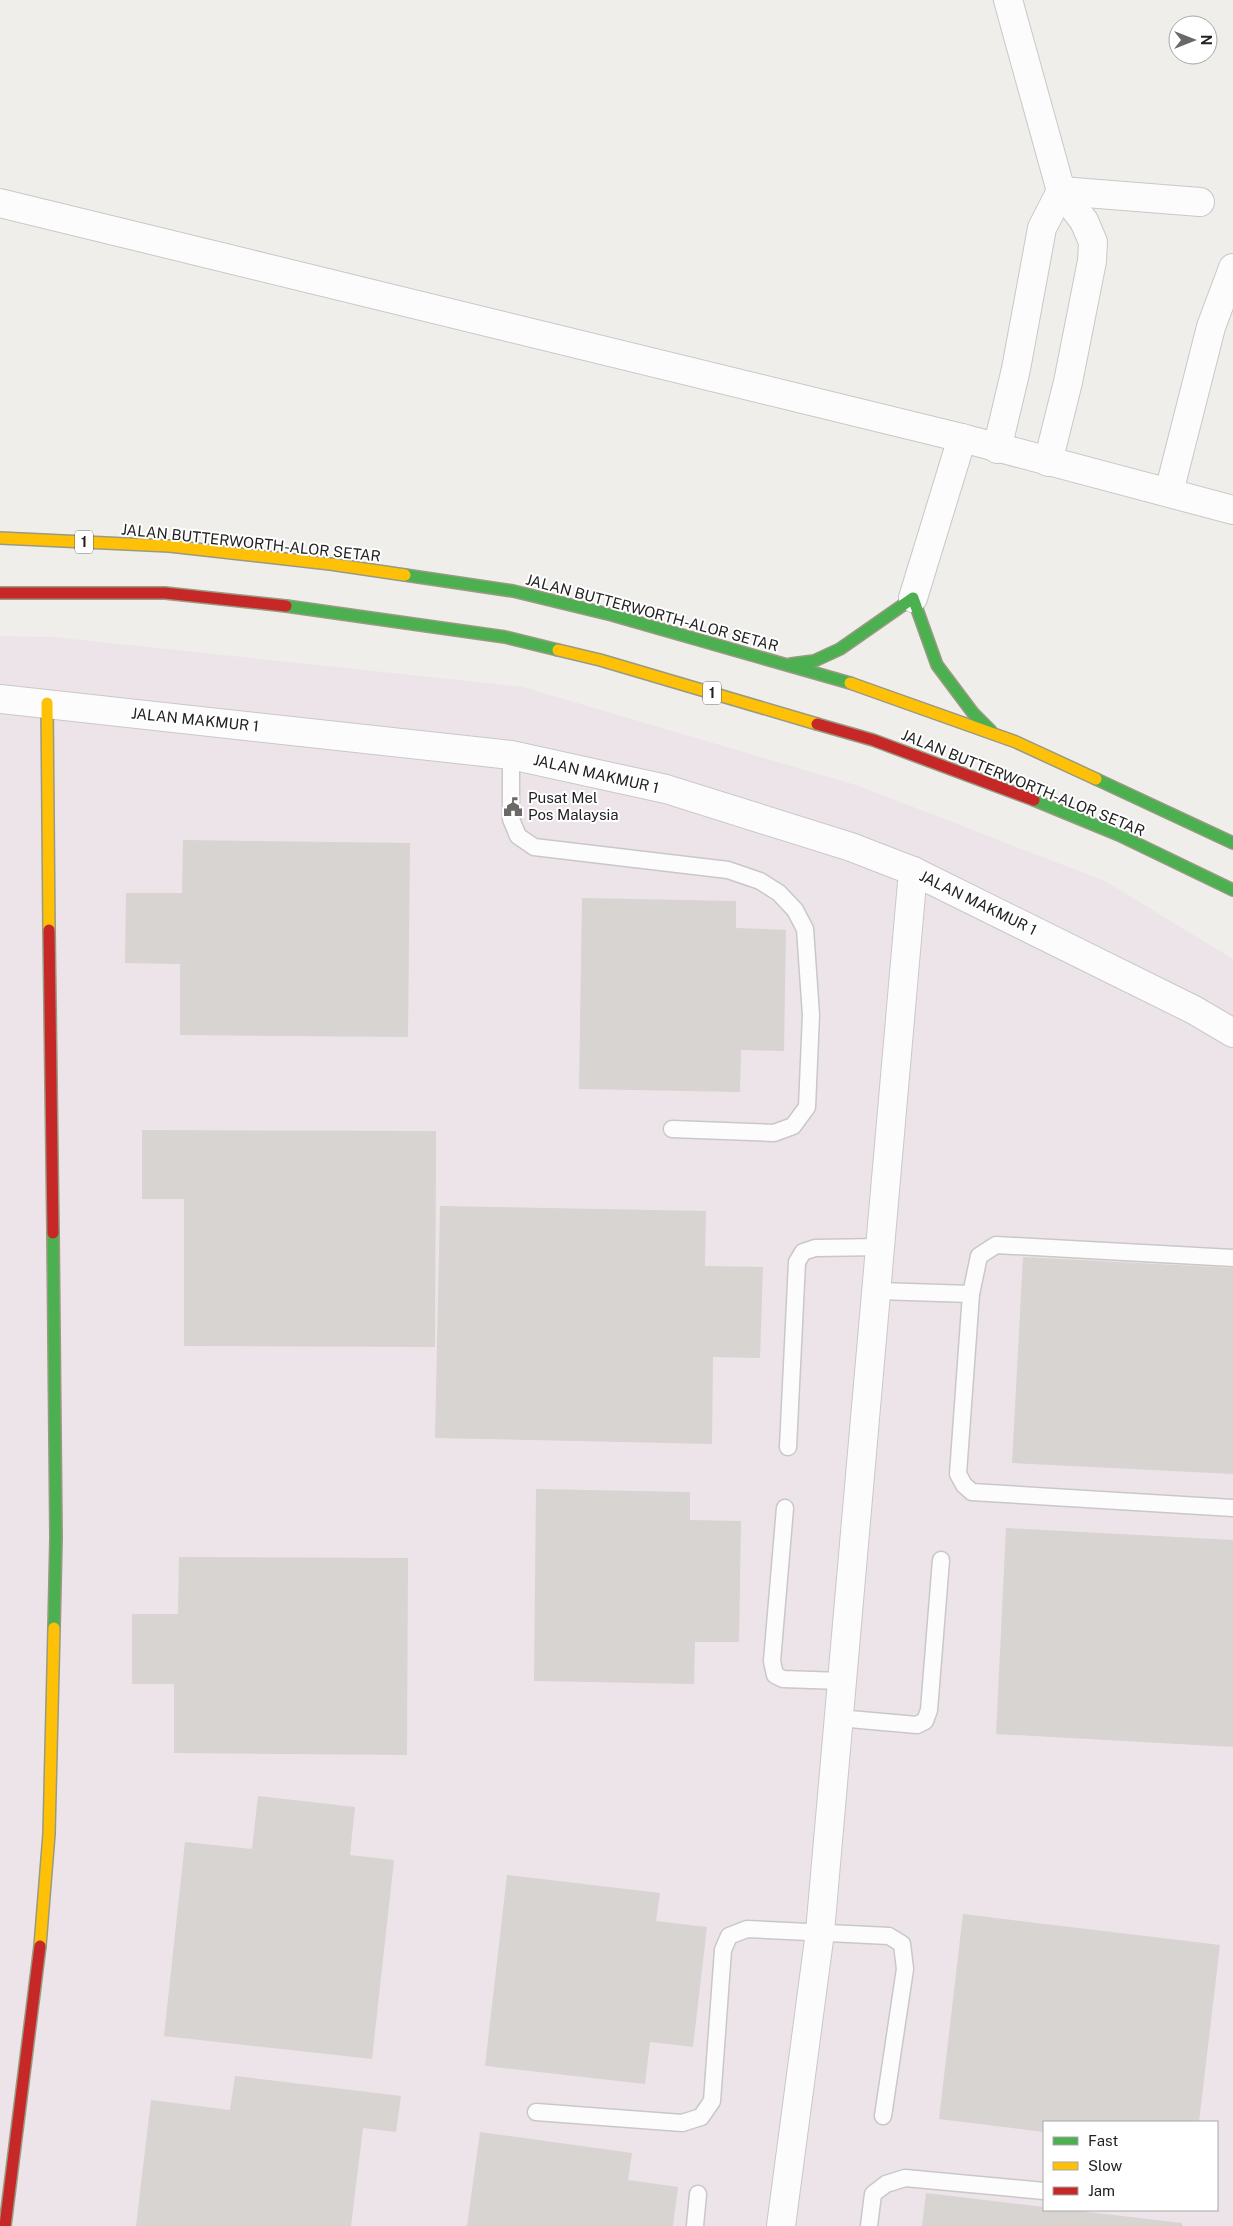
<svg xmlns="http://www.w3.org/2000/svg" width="1233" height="2226" viewBox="0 0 1233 2226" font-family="'Public Sans',sans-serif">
	<rect width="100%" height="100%" fill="#f0eeeb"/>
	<path fill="#ede4e9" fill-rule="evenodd" d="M0 636 54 637 523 687 859 786 1105 881 1233 959V2226H0ZM1044 2122H1217V2210H1044Z"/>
	<g fill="#d7d4d2">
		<polygon points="183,840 410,843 408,1037 180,1035 180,964 125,963 126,893 182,893"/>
		<polygon points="582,898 736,901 736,928 786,930 784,1051 741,1050 740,1092 579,1089"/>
		<polygon points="142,1130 436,1131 435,1347 184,1346 184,1199 142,1199"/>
		<polygon points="440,1206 706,1211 705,1266 763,1267 760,1358 713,1357 712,1444 435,1438"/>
		<polygon points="1023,1257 1233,1268 1233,1474 1012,1463"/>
		<polygon points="536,1489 690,1492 690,1520 741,1521 739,1642 695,1642 694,1684 534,1681"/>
		<polygon points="1006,1528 1233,1540 1233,1747 996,1734"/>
		<polygon points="179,1557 408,1558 407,1755 174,1753 174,1684 132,1684 132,1614 178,1614"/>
		<polygon points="258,1796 355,1807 350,1855 394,1860 372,2059 164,2036 185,1842 252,1849"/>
		<polygon points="507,1875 660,1893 656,1921 707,1927 693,2047 650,2042 645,2084 485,2066"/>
		<polygon points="963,1914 1220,1945 1199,2122 1044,2122 1044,2132 939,2119"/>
		<polygon points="235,2076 401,2096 396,2132 363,2128 351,2226 136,2226 151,2100 230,2110"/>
		<polygon points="480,2132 632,2153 628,2180 678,2187 673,2226 467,2226"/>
		<polygon points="926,2193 1044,2207 1044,2210 1071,2210 1182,2223 1182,2226 922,2226"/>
	</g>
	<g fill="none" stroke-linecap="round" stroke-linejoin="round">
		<g stroke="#c9c8c7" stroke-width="19">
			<g id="lane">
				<polyline points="511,755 511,819 518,836 534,847 728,870 760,881 779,893 795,910 805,929 811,1015 807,1107 793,1126 774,1133 672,1129"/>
				<polyline points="1233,1258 996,1245 979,1256 971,1294 958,1474 964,1485 972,1492 1233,1508"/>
				<polyline points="878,1291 971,1294"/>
				<polyline points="788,1447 797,1262 803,1252 815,1248 881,1247"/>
				<polyline points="785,1508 772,1661 775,1675 783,1679 841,1681"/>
				<polyline points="838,1718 917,1725 925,1721 929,1710 941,1560"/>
				<polyline points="536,2112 682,2123 701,2117 712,2101 723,1950 729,1936 747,1929 889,1936 902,1944 905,1969 883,2116"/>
				<polyline points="695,2226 698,2194"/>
				<polyline points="869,2226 873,2194 886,2184 905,2178 1044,2191"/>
			</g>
		</g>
		<g stroke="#c9c8c7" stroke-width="30">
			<g id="street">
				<polyline points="1008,0 1061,191 1084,221 1093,242 1092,261 1068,382 1048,462"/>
				<polyline points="1061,191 1200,202"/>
				<polyline points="0,203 962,438 1233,510"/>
				<polyline points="997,449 1016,369 1042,228 1061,191"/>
				<polyline points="1169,492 1211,327 1233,268"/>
				<polyline points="913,598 962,438"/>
				<polyline points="0,699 511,755 666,789 851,847 913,871 1194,1010 1233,1033"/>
				<polyline points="781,2226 820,1932 913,871"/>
			</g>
		</g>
		<g stroke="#999a82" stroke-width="14">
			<g id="fast">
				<polyline points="405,575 513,591 612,615 850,683"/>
				<polyline points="286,606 505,637 558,650"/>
				<polyline points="791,664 814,661 840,649 913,598 937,665 973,713 991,731"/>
				<polyline points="1096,779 1233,843"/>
				<polyline points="1034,800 1119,835 1233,890"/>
				<polyline points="53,1233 56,1538 54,1628"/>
			</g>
		</g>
		<g stroke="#999a82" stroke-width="14">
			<g id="slow">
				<polyline points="0,538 169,546 330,564 405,575"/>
				<polyline points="558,650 600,660 817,724"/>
				<polyline points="850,683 1016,742 1096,779"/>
				<polyline points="47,703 49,930"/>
				<polyline points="40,1946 49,1834 54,1628"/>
			</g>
		</g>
		<g stroke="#999a82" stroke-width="14">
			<g id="jam">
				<polyline points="0,593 165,593 286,606"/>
				<polyline points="817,724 873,740 1034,800"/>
				<polyline points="49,930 53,1233"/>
				<polyline points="5,2226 40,1946"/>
			</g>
		</g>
		<use href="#lane" stroke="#fdfcfc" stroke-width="16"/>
		<use href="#street" stroke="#fdfcfc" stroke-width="28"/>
		<use href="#fast" stroke="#4caf50" stroke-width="11"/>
		<use href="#slow" stroke="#ffc107" stroke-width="11"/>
		<use href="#jam" stroke="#c62828" stroke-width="11"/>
	</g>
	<defs>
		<g id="civic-bare" transform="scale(1.5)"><path d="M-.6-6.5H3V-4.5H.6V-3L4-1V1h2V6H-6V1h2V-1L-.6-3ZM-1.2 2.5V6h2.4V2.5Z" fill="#6a6968" stroke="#fff" stroke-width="2.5" paint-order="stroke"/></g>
	</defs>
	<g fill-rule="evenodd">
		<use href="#civic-bare" x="513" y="807"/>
	</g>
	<g text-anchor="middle" stroke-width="4" stroke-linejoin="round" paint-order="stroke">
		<g fill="#fff" stroke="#646464" stroke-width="1">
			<rect x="75" y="530.5" width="18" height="23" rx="4"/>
			<rect x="703" y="681.5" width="18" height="23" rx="4"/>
		</g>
		<g font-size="14" font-weight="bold" fill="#222">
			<text x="84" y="547">1</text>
			<text x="712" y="698">1</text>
		</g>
		<g font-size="15" fill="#222" stroke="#fff">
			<text transform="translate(251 543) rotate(6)" y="5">JALAN BUTTERWORTH-ALOR SETAR</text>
			<text transform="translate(652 613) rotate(15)" y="5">JALAN BUTTERWORTH-ALOR SETAR</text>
			<text transform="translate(195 720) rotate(6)" y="5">JALAN MAKMUR 1</text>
			<text transform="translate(596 774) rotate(13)" y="5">JALAN MAKMUR 1</text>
			<text transform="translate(1023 783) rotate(22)" y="5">JALAN BUTTERWORTH-ALOR SETAR</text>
			<text transform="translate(978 903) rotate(26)" y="5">JALAN MAKMUR 1</text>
		</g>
		<g font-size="15" fill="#222" stroke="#fff" text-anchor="start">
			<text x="528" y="803">Pusat Mel<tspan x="528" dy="17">Pos Malaysia</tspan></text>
		</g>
	</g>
	<rect x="1043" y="2121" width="175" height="90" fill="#ffffff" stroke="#a7a7a7"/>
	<rect x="1053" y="2137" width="25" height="8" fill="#4caf50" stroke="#a7a7a7"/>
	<text x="1088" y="2146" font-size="15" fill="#222222">Fast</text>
	<rect x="1053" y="2162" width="25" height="8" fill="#ffc107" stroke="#a7a7a7"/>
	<text x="1088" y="2171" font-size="15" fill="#222222">Slow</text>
	<rect x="1053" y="2187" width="25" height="8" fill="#c62828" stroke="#a7a7a7"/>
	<text x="1088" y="2196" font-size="15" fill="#222222">Jam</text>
	<g transform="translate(1193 40) rotate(90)"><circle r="24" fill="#ffffff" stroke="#a7a7a7"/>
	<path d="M0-4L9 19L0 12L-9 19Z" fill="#6a6968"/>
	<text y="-8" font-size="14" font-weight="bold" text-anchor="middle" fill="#222222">N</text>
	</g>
</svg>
